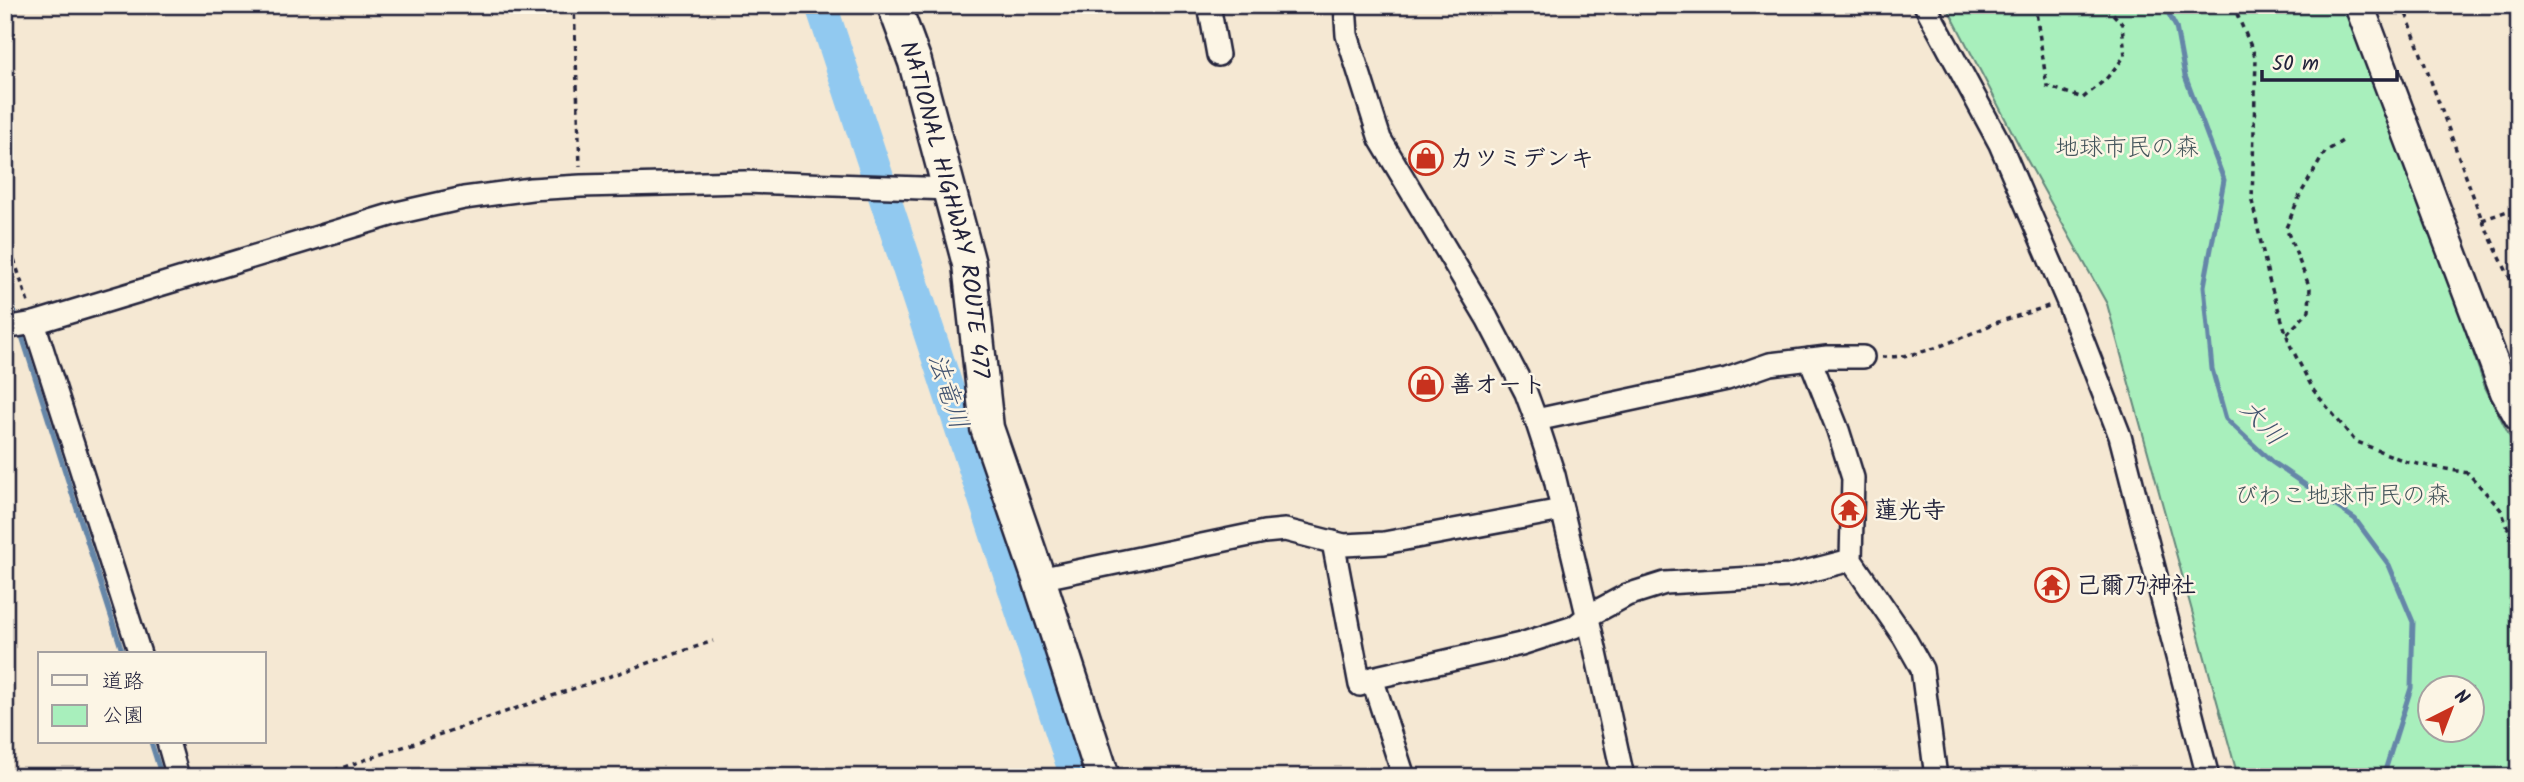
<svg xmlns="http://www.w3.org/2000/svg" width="2524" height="782" viewBox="0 0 2524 782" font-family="Kalam,'Klee One',sans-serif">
	<rect width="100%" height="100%" fill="#f5e8d3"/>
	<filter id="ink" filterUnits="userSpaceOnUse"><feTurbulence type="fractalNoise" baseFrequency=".0143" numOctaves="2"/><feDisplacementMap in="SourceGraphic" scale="14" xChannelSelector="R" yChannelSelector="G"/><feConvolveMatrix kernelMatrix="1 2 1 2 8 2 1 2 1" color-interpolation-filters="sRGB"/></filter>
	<g filter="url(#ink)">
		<path fill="#a8efbc" stroke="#65887c" stroke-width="2" fill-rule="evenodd" d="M1946 5H2343L2378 77 2485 387 2519 455V777H2238L2107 304 2021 149ZM2430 688H2472V730H2430Z"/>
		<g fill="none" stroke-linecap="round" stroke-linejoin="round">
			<g stroke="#6586a8" stroke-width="5">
				<polyline points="2164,5 2176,27 2185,76 2224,180 2204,286 2212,369 2226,419 2272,462 2355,519 2389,565 2413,622 2411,688 2383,777"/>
				<polyline points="5,284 17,321"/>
				<polyline points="20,330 123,654"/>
				<polyline points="151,742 162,777"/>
			</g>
			<polyline stroke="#91c9f0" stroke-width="32" points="821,5 1076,777"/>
			<g stroke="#22223b" stroke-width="26">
				<g id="minor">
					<polyline points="1209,5 1218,55"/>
					<polyline points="1345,5 1347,35 1380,139 1487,318 1526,393 1536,420 1554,475 1594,644 1623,777"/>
					<polyline points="1925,5 2000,144 2067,300 2120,436 2208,777"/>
					<polyline points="34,323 140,654"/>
					<polyline points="5,328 34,323 397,213 464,198 531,189 581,186 745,182 950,189"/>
					<polyline points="1810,359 1838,430 1853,478 1851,560 1904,637 1922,669 1936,777"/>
					<polyline points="1536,420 1727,379 1770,364 1827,357 1863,357"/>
					<polyline points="1333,542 1360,685 1372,678 1521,644 1574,627 1588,616 1627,595 1665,583 1789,576 1851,560"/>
					<polyline points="1039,579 1264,532 1285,530 1344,545 1384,543 1562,510"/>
					<polyline points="1372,678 1404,777"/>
					<polyline points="168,742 178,777"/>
				</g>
			</g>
			<g stroke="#22223b" stroke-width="33">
				<polyline id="major" points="2359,5 2505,392 2519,417"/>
			</g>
			<g stroke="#22223b" stroke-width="37">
				<g id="highway">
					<path id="s1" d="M894 5 915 62 969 264 987 428 1039 579 1103 777"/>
				</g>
			</g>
			<g stroke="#22223b" stroke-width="3.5" stroke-dasharray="5 5" stroke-linecap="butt">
				<polyline points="574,5 580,166"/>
				<polyline points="2035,5 2047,86 2083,98 2106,79 2125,56 2122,24 2105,5"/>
				<polyline points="2233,5 2256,58 2252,201 2269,280 2290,345 2314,391 2355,441 2407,462 2468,473 2501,510 2519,556"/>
				<polyline points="2403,5 2482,220 2519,297"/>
				<polyline points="2482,220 2519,207"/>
				<polyline points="5,231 29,306"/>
				<polyline points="2287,334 2309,311 2310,288 2286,228 2300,195 2325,152 2344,140"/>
				<path d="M1882 357C1922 358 1957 339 1993 324 2012 317 2032 312 2051 305"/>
				<polyline points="315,777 713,641"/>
			</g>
			<use href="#minor" stroke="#fcf5e5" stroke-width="21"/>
			<use href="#major" stroke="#fcf5e5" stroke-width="28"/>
			<use href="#highway" stroke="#fcf5e5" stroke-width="32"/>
		</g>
	</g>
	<defs>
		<g id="shop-ring" transform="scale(1.75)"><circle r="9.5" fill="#fcf5e5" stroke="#c8321e" stroke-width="1.5"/><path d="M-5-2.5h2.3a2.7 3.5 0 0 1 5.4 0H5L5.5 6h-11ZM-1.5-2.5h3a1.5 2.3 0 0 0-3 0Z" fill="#c8321e"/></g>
		<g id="temple-ring" transform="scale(1.75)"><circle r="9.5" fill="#fcf5e5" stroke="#c8321e" stroke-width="1.5"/><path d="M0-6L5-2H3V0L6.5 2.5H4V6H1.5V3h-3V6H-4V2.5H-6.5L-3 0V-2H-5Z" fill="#c8321e"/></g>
	</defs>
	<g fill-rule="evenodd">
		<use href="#shop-ring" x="1426" y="158"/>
		<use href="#shop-ring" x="1426" y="384"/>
		<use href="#temple-ring" x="1849" y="510"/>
		<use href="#temple-ring" x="2052" y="585"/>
	</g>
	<g text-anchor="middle" stroke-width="5" stroke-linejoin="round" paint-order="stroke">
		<g font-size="24" fill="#44555b" stroke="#fcf5e5">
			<text x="2127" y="155">地球市民の森</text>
			<text x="2342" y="503">びわこ地球市民の森</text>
		</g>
		<g font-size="24" font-weight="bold" fill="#22223b" stroke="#fcf5e5" text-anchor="start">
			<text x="1450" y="166">カツミデンキ</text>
			<text x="1450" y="392">善オート</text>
			<text x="1874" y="518">蓮光寺</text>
			<text x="2076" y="593">己爾乃神社</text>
		</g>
		<g font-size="24" fill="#22223b" stroke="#fcf5e5">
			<text dy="8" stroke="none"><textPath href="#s1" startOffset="212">NATIONAL HIGHWAY ROUTE 477</textPath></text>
		</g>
		<g font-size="26" font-style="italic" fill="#435471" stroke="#fcf5e5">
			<text transform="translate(949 391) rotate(72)" y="9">法竜川</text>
			<text transform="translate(2263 422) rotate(47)" y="9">大川</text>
		</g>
	</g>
	<rect width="2524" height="782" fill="none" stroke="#fcf5e5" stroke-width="28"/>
	<rect x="14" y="14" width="2496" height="754" fill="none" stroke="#22223b" stroke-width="2.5" filter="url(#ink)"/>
	<rect x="38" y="652" width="228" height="91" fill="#fcf5e5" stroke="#a5a1a1" stroke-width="2"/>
	<rect x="52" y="675" width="35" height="10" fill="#fcf5e5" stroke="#a5a1a1" stroke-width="2"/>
	<text x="102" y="688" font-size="21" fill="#22223b">道路</text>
	<rect x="52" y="705" width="35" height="21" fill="#a8efbc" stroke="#a5a1a1" stroke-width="2"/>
	<text x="102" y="722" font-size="21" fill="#22223b">公園</text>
	<g transform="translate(2451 709) rotate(42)"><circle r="33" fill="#fcf5e5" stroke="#a5a1a1" stroke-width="2"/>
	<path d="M0-5L12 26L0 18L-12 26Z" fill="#c8321e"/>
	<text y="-10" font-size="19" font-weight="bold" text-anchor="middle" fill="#22223b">N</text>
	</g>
	<path d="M2262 70v10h135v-10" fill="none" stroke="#22223b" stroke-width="3.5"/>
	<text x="2272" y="70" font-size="21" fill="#22223b" stroke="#fcf5e5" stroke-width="5" paint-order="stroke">50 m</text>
</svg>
